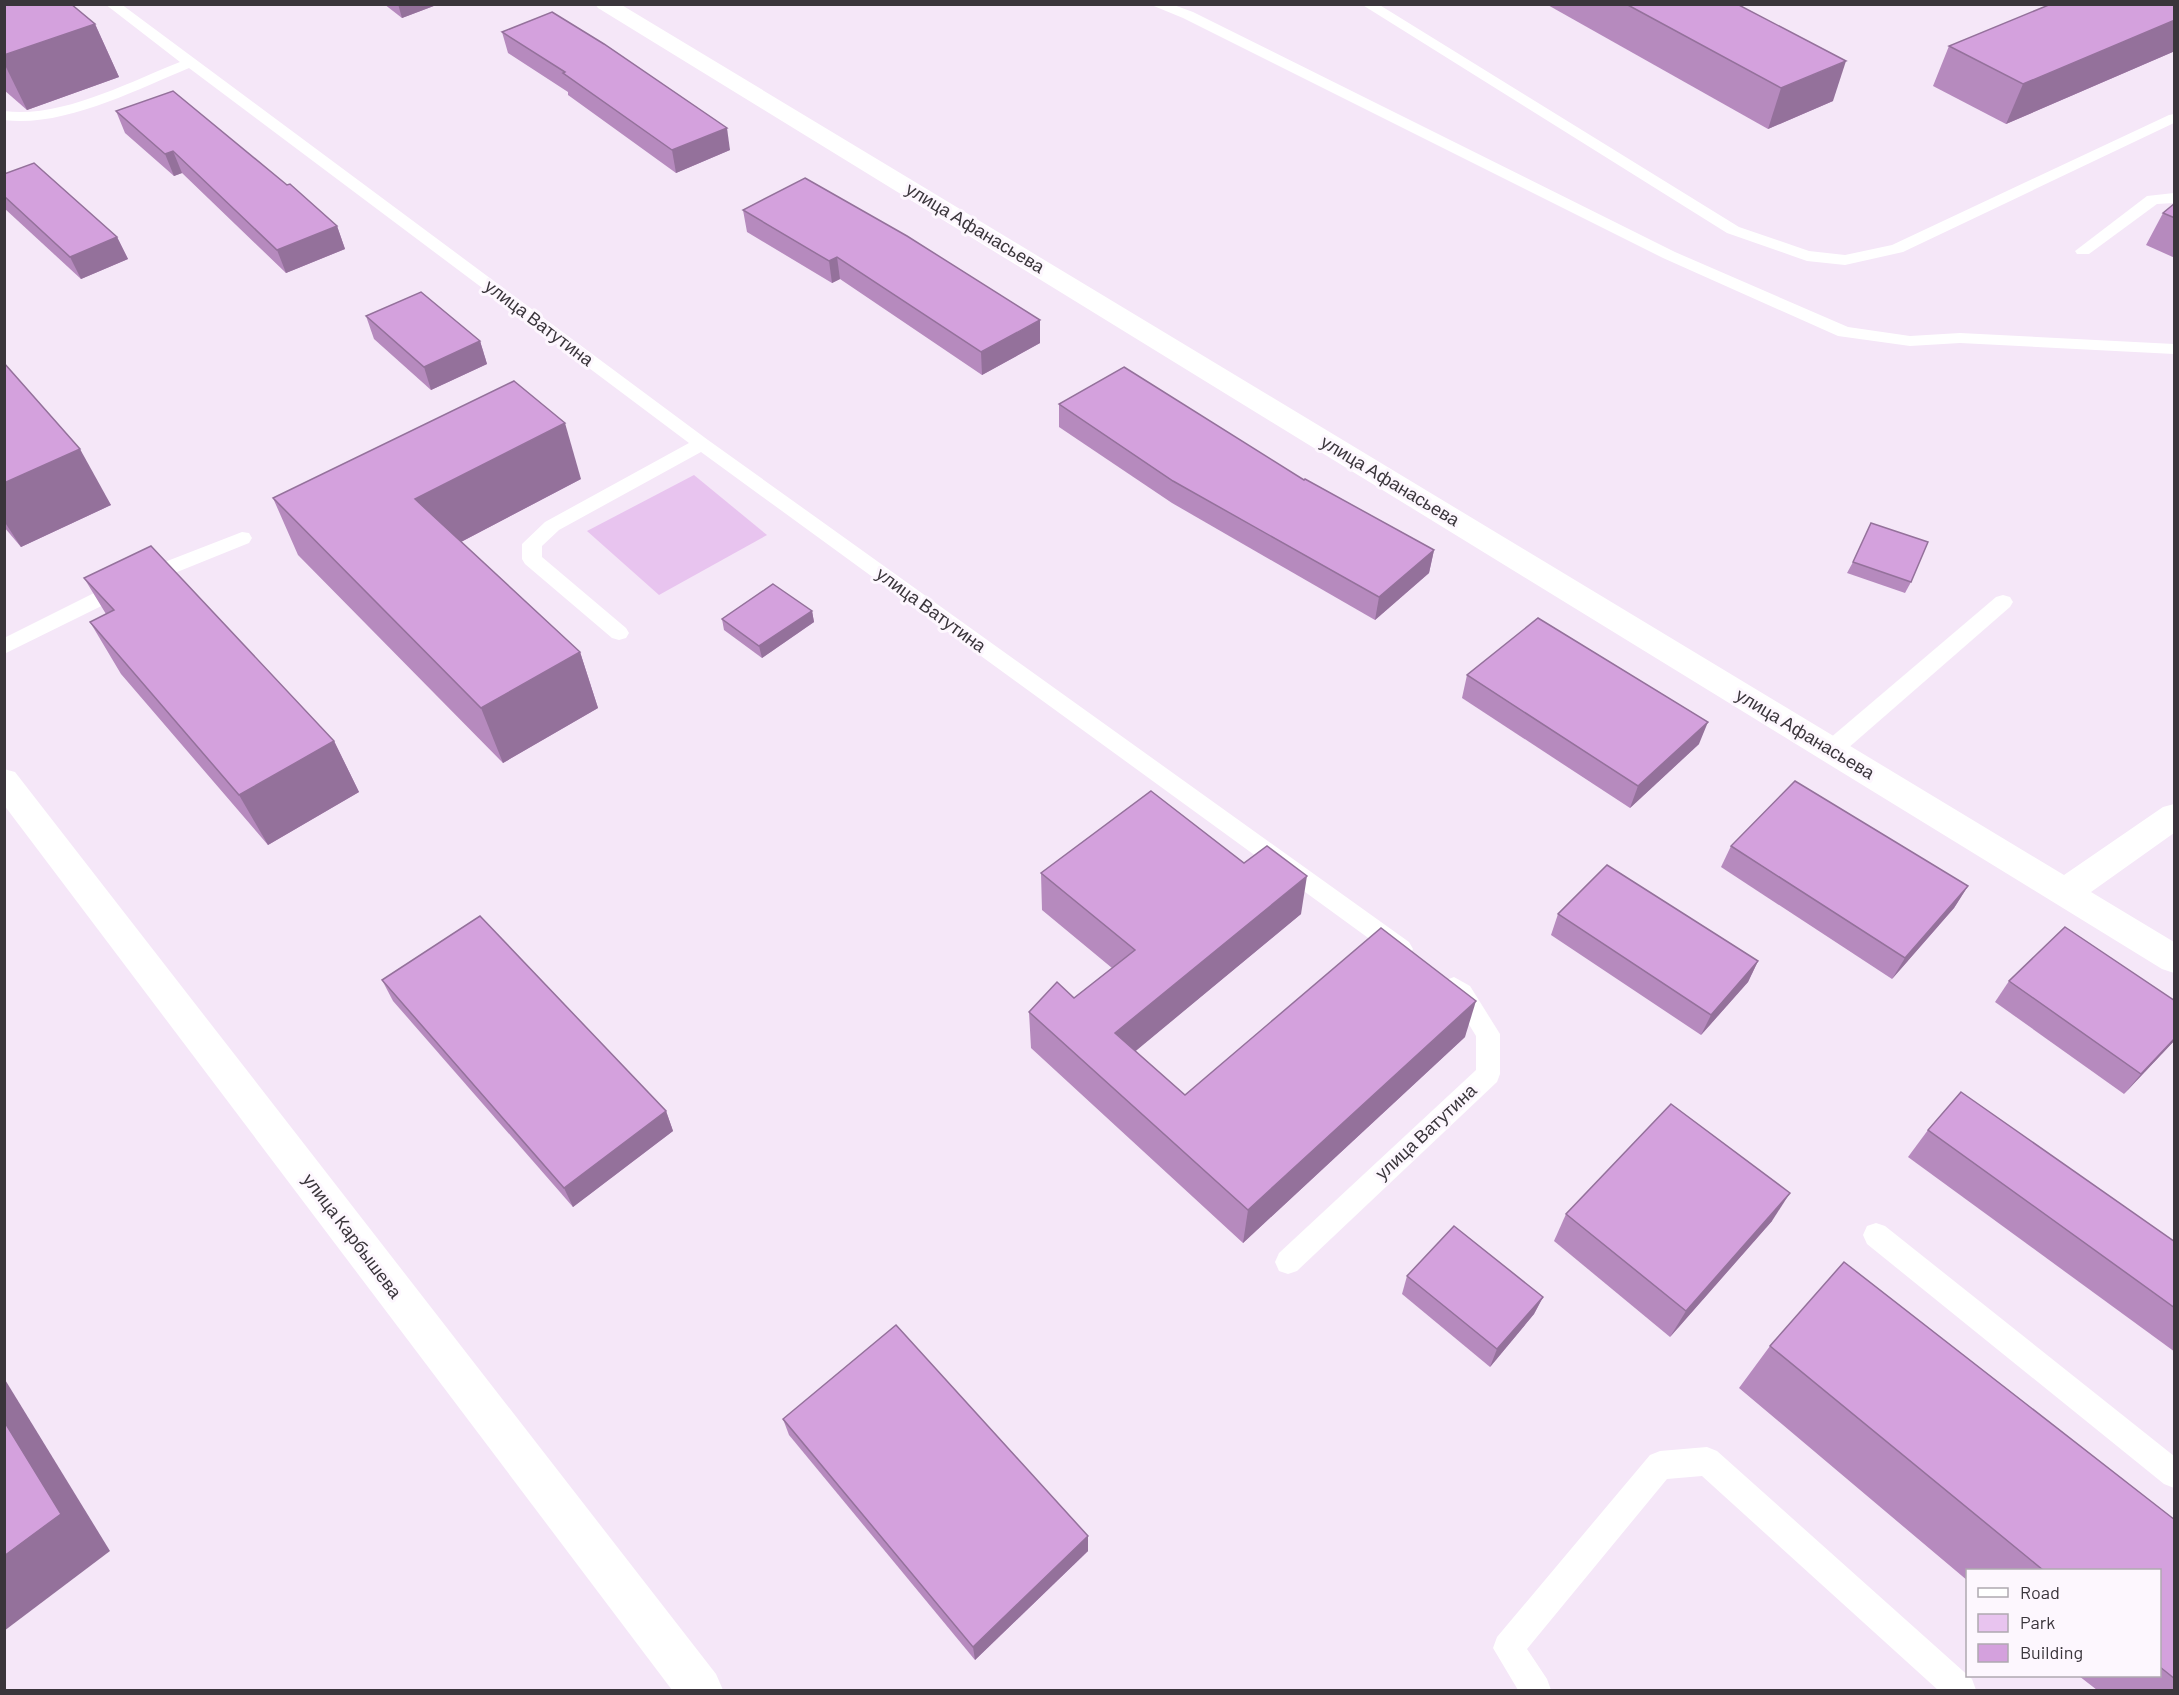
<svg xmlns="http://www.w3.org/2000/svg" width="2179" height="1695" viewBox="0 0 2179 1695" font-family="Barlow,sans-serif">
	<rect width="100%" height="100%" fill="#f5e7f8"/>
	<polygon fill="#e8c4ef" points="694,475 767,535 659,595 587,531"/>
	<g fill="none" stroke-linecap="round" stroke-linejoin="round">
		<g fill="#fff" fill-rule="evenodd">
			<path d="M105 4H121L708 440 1409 942 1413 949 1409 956 1401 959 1393 956 701 452 559 530 542 546V557L626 628 629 633 626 638 619 640 612 638 525 564 522 559V544L545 522 689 443 189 68C136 90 62 128 4 120V111C60 119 129 82 180 62Z"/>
			<polygon points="1149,4 1171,4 1193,12 1675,252 1848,327 1910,336 1960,333 2174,344 2174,354 1960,343 1910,346 1838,336 1663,258 1183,18"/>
			<polygon points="1361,4 1378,4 1739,227 1809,251 1845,255 1892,245 2169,115 2174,114 2174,123 1903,252 1845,265 1807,261 1727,233"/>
			<polygon points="2174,193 2174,203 2157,204 2089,254 2077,254 2075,251 2147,196"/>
			<polygon points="242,532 249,533 252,538 249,543 140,587 4,654 4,638 126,577"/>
			<polygon points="2003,595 2010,597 2013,602 2010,607 1839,756 1831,758 1823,756 1820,750 1823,744 1996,597"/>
			<polygon points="1454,977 1470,986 1500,1034 1500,1074 1497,1082 1297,1271 1288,1274 1279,1271 1275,1262 1279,1253 1476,1070 1476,1036 1454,1000 1446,994 1442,987 1446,980"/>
			<polygon points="1876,1223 1885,1226 2174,1456 2174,1488 2164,1484 1867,1244 1863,1235 1867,1226"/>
			<polygon points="1707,1447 1717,1451 1972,1679 1976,1690 1938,1690 1702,1476 1667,1479 1527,1649 1547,1679 1551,1690 1518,1690 1493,1648 1497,1637 1650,1455 1660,1451"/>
		</g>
		<polygon fill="#fff" fill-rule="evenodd" points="595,4 620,4 2064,875 2163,807 2174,804 2174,833 2091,892 2174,942 2174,973 2162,969 598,8"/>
		<polygon fill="#fff" fill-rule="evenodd" points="4,769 15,772 716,1674 723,1690 672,1690 4,805"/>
	</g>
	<g fill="#b68abe">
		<polygon points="4,4 95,24 119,77 27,110 4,90"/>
		<polygon points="384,4 439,4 402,18"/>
		<polygon points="1546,4 1737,4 1833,101 1768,129"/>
		<polygon points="2175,4 2175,51 2006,124 1933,86 1949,46"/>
		<polygon points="502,32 730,150 676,173 568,95 568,92 508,53"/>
		<polygon points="116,111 337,226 345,249 286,273 182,173 174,176 125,133"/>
		<polygon points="4,174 117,237 128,259 81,279 4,208"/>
		<polygon points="2175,203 2175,258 2146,245 2163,213"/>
		<polygon points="743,210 1040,343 982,375 840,279 832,283 747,232"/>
		<polygon points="366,316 480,341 487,364 431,390 374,339"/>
		<polygon points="4,363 111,505 21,547 4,527"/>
		<polygon points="1059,404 1434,550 1429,573 1375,620 1172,503 1059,427"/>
		<polygon points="581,479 461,542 580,652 598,708 503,763 298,555 273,498"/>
		<polygon points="1853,562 1911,582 1905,593 1847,573"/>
		<polygon points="84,578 334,741 359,792 268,845 121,674 90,622 106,614"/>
		<polygon points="812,611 814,622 762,658 724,630 722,619"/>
		<polygon points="1467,675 1699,744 1630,808 1462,698"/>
		<polygon points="1731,846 1968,886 1954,908 1892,979 1721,867"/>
		<polygon points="1041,873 1301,914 1135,1051 1185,1095 1465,1037 1243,1243 1031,1048 1029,1012 1074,998 1112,968 1042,910"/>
		<polygon points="1558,914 1758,961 1748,982 1701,1035 1551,935"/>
		<polygon points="382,980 666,1111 673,1131 573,1207 393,1001"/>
		<polygon points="2009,981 2175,1001 2175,1040 2124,1094 1995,1002"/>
		<polygon points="1928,1130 2175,1242 2175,1352 1908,1157"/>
		<polygon points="1566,1214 1772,1221 1670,1337 1554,1241"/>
		<polygon points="1407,1276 1543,1297 1534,1314 1490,1367 1402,1294"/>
		<polygon points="1770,1346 2175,1520 2175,1690 2097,1690 2079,1676 2160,1676 2160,1570 1968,1570 1968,1581 1739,1388"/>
		<polygon points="783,1419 1088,1551 975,1660 789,1435"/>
	</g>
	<g fill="#94719b">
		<polygon points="398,4 439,4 402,18"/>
		<polygon points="2175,20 2175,51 2006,124 2023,84"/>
		<polygon points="95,24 119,77 27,110 4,63 4,55"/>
		<polygon points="1846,61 1833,101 1768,129 1781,88"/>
		<polygon points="727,128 730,150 676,173 672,150"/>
		<polygon points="173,151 182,173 174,176 165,154"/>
		<polygon points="337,226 345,249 286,273 277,250"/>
		<polygon points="117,237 128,259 81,279 70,257"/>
		<polygon points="837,257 840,279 832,283 829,261"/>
		<polygon points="1040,320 1040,343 982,375 981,352"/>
		<polygon points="480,341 487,364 431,390 424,367"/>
		<polygon points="565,423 581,479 436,555 415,499"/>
		<polygon points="80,449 111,505 21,547 4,521 4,483"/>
		<polygon points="1434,550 1429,573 1375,620 1379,597"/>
		<polygon points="812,611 814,622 762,658 759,646"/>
		<polygon points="580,652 598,708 503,763 481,708"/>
		<polygon points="1708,722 1699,744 1630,808 1638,786"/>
		<polygon points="334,741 359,792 268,845 239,795"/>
		<polygon points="1307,876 1301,914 1114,1069 1115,1033"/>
		<polygon points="1968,886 1954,908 1892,979 1905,958"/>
		<polygon points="1758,961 1748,982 1701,1035 1711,1015"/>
		<polygon points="1476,1001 1465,1037 1243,1243 1248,1210"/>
		<polygon points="2175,1038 2175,1040 2124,1094 2141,1074"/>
		<polygon points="666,1111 673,1131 573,1207 564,1188"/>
		<polygon points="1790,1193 1772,1221 1670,1337 1686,1311"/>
		<polygon points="1543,1297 1534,1314 1490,1367 1497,1349"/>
		<polygon points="4,1378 110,1551 4,1631"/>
		<polygon points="1088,1536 1088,1551 975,1660 973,1647"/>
	</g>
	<g fill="#d4a1dd" stroke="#94719b" stroke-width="1.5">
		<polygon points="4,4 71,4 95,24 4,55"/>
		<polygon points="1626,4 1737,4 1846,61 1781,88"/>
		<polygon points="2051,4 2175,4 2175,20 2023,84 1949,46"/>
		<polygon points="552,12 604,44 727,128 672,150 563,73 565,72 502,32"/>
		<polygon points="173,91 287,185 290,184 337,226 277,250 173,151 165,154 116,111"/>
		<polygon points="34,163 117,237 70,257 4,196 4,174"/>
		<polygon points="805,178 907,236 1040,320 981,352 837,257 829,261 743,210"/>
		<polygon points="2175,203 2175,218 2163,213"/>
		<polygon points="421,292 480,341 424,367 366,316"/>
		<polygon points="4,363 80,449 4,483"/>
		<polygon points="1124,367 1304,480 1305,479 1434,550 1379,597 1173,481 1059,404"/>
		<polygon points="514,381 565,423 415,499 580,652 481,708 273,498"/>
		<polygon points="1871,523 1928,542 1911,582 1853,562"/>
		<polygon points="151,546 334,741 239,795 90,622 114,610 84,578"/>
		<polygon points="773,584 812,611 759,646 722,619"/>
		<polygon points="1538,618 1708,722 1638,786 1467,675"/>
		<polygon points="1795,781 1968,886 1905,958 1731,846"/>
		<polygon points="1151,791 1244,863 1267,846 1307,876 1115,1033 1185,1095 1381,928 1476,1001 1248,1210 1029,1012 1057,982 1074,998 1135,950 1041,873"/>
		<polygon points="1607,865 1758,961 1711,1015 1558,914"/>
		<polygon points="480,916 666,1111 564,1188 382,980"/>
		<polygon points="2065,927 2175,1001 2175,1038 2141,1074 2009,981"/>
		<polygon points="1961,1092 2175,1242 2175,1308 1928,1130"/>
		<polygon points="1671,1104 1790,1193 1686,1311 1566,1214"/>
		<polygon points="1454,1226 1543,1297 1497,1349 1407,1276"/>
		<polygon points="1844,1262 2175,1520 2175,1679 2160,1667 2160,1570 2043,1570 1770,1346"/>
		<polygon points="896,1325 1088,1536 973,1647 783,1419"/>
		<polygon points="4,1421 61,1514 4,1556"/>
	</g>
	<g text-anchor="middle" stroke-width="6" stroke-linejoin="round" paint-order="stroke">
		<g font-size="18" fill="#3a353b" stroke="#fdf7fe">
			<text transform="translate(975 228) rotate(31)" y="6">улица Афанасьева</text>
			<text transform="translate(539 323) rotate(37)" y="6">улица Ватутина</text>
			<text transform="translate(1390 481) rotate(31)" y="6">улица Афанасьева</text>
			<text transform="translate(931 610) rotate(36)" y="6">улица Ватутина</text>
			<text transform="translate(1805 734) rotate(31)" y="6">улица Афанасьева</text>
			<text transform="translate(1426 1132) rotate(-43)" y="6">улица Ватутина</text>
			<text transform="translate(352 1236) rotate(53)" y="6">улица Карбышева</text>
		</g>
	</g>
	<rect width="2179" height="1695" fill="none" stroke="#3a353b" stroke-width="12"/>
	<rect x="1966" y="1569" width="195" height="108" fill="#fdf7fe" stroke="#afa9b0" stroke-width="1.5"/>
	<rect x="1978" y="1588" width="30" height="9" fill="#ffffff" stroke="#afa9b0" stroke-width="1.5"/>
	<text x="2020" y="1599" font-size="18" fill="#3a353b">Road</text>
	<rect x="1978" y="1614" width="30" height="18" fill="#e8c4ef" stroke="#afa9b0" stroke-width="1.5"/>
	<text x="2020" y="1629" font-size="18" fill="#3a353b">Park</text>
	<rect x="1978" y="1644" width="30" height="18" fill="#d4a1dd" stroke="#afa9b0" stroke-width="1.5"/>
	<text x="2020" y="1659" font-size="18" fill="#3a353b">Building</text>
</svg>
